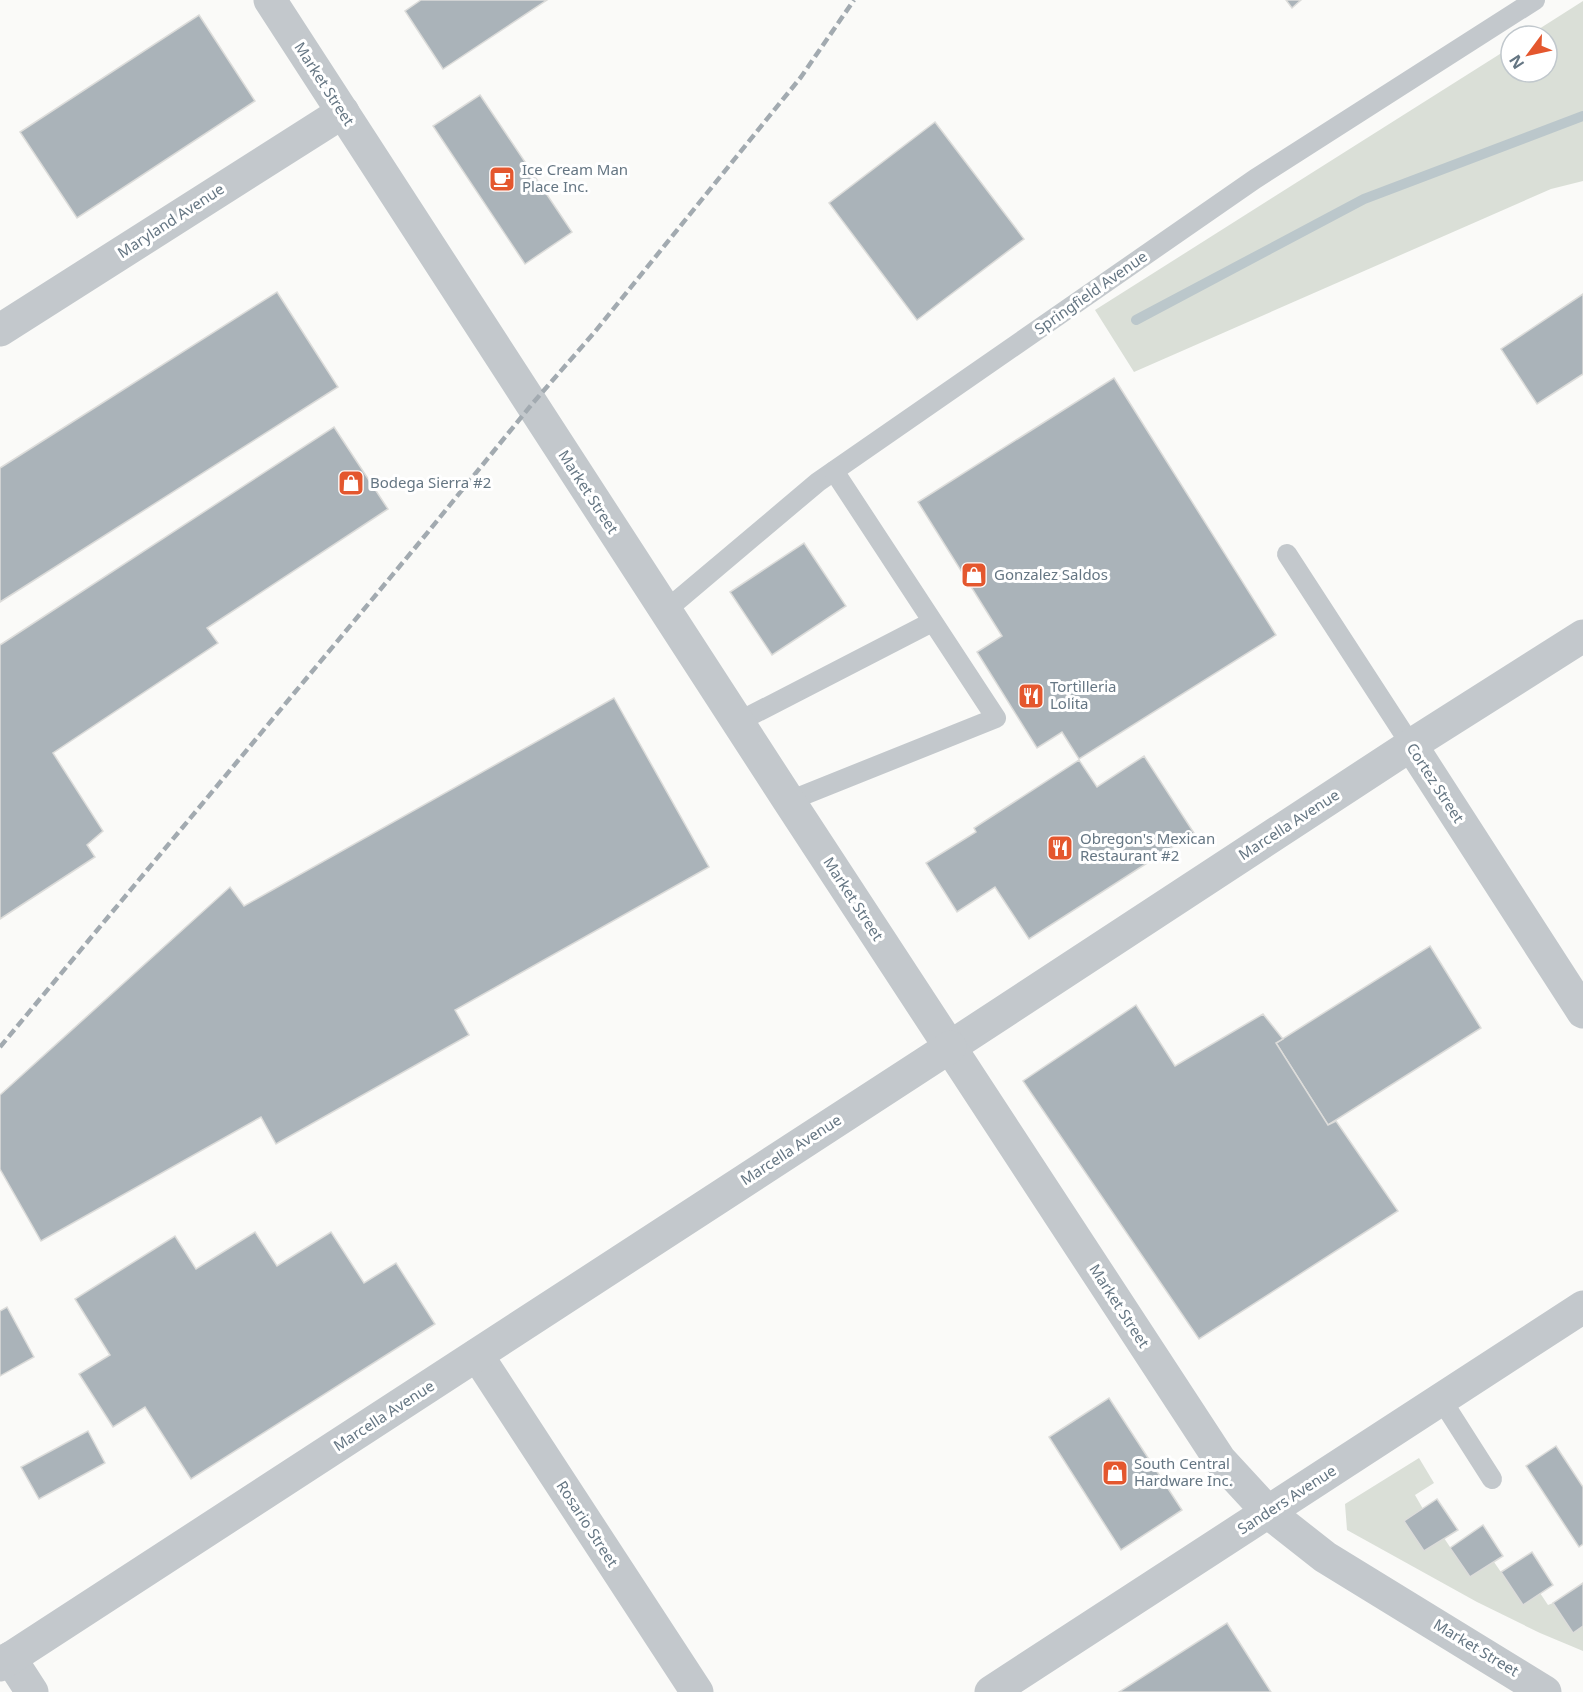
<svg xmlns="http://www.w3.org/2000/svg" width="1583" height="1692" viewBox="0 0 1583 1692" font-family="'Noto Sans',sans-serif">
	<rect width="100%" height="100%" fill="#fafaf8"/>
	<g fill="#dadfd7">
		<polygon points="1583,1 1583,181 1551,189 1134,372 1095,310 1511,47 1511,72 1547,72 1547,36 1528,36"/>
		<polygon points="1419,1458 1434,1483 1415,1495 1423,1509 1404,1521 1424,1551 1444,1538 1470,1577 1494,1562 1523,1604 1540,1593 1548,1605 1553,1603 1573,1633 1583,1626 1583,1651 1540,1633 1477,1602 1347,1530 1345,1504"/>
	</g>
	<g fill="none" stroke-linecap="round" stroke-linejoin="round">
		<polyline stroke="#bbc7cb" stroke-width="10" points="1136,320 1364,199 1583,116"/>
	</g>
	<g fill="#aab3b9" stroke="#dcdcda" stroke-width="1.5">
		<polygon points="421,0 547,0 443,69 405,11"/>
		<polygon points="1286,0 1301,0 1292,8"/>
		<polygon points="199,15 255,101 77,218 20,132"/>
		<polygon points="480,95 572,232 525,264 433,126"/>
		<polygon points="935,122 1024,239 917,320 829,203"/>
		<polygon points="277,292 338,387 0,602 0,468"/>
		<polygon points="1583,294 1583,374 1537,404 1501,349"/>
		<polygon points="1114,378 1276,635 1079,759 1062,732 1037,748 977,652 1002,636 918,502"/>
		<polygon points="334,427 388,509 207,628 218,643 53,753 103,831 87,845 95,857 0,919 0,645"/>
		<polygon points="804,543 846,606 772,655 730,592"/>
		<polygon points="614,698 709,867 455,1010 469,1035 276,1144 261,1117 41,1241 0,1169 0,1095 230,887 244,906"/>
		<polygon points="1144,756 1194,833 1029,939 995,887 957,912 926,863 976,832 974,828 1079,760 1097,787"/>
		<polygon points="1430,946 1481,1028 1328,1125 1276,1043"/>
		<polygon points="1136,1005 1175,1066 1263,1014 1283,1039 1276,1043 1328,1125 1336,1121 1398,1211 1199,1339 1023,1081"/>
		<polygon points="255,1232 277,1266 331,1232 364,1283 396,1263 435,1324 191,1479 145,1407 113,1427 79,1374 110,1355 75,1299 175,1236 196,1269"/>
		<polygon points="7,1307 34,1357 0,1376 0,1311"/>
		<polygon points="1109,1398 1182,1510 1121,1550 1049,1437"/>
		<polygon points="88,1431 105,1463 39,1499 21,1467"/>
		<polygon points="1556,1446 1583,1487 1583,1544 1579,1547 1526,1466"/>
		<polygon points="1437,1499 1458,1530 1424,1551 1404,1521"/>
		<polygon points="1483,1525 1503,1556 1470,1577 1450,1548"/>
		<polygon points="1532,1552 1553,1585 1523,1605 1501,1572"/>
		<polygon points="1583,1583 1583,1626 1573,1633 1553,1603"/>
		<polygon points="1227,1623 1271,1692 1119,1692"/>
	</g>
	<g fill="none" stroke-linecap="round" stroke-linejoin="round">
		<g stroke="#c3c8cc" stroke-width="20">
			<polyline points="1287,554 1411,745"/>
			<polyline points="665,611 818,482 1255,179 1535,0"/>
			<polyline points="738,722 932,622"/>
			<polyline points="789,801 996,718 834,471"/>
			<polyline points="1441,1399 1492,1479"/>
		</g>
		<g stroke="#c3c8cc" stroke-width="33">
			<polyline points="1411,745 1583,1012"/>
			<polyline points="950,1047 1411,745 1583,636"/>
			<polyline points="477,1355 697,1692"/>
			<polyline points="991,1692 1583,1307"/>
		</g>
		<g stroke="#c3c8cc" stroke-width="33">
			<polyline points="270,0 789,801 1220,1460 1269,1513 1325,1557 1545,1692"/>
			<polyline points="0,330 343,112"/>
			<polyline points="10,1658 32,1692"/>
			<polyline points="0,1665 950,1047"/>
		</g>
		<polyline stroke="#a2aab0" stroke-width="4.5" stroke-dasharray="9 4.5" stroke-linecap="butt" points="0,1047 419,543 532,404 593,334 801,77 854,0"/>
	</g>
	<defs>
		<g id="cafe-square" transform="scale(1.35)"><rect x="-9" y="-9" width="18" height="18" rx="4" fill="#e4572e" stroke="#fff"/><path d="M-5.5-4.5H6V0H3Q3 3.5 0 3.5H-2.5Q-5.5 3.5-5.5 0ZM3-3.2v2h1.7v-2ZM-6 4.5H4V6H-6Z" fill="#fff"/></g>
		<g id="shop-square" transform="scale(1.35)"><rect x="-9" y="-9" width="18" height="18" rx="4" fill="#e4572e" stroke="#fff"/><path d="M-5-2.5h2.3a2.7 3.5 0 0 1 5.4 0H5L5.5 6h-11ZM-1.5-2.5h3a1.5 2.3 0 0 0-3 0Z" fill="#fff"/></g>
		<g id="restaurant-square" transform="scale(1.35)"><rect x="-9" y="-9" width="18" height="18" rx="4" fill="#e4572e" stroke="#fff"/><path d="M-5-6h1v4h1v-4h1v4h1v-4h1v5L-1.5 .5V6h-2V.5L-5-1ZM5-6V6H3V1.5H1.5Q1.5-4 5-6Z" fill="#fff"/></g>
	</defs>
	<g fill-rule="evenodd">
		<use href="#cafe-square" x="502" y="179"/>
		<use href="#shop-square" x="351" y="483"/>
		<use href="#shop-square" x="974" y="575"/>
		<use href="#restaurant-square" x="1031" y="696"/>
		<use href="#restaurant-square" x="1060" y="848"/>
		<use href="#shop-square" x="1115" y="1473"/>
	</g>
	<g text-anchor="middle" stroke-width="6" stroke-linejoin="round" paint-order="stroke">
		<g font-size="15" fill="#657683" stroke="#fff">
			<text transform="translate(324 84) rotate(57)" y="5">Market Street</text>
			<text transform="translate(171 221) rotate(-33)" y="5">Maryland Avenue</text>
			<text transform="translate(1091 293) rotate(-35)" y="5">Springfield Avenue</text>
			<text transform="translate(588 492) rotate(57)" y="5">Market Street</text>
			<text transform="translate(1435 783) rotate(57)" y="5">Cortez Street</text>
			<text transform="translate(1289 825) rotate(-33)" y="5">Marcella Avenue</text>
			<text transform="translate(853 899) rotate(57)" y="5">Market Street</text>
			<text transform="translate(791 1150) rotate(-33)" y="5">Marcella Avenue</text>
			<text transform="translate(1119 1306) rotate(57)" y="5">Market Street</text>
			<text transform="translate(384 1416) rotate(-33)" y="5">Marcella Avenue</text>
			<text transform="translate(1287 1500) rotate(-33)" y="5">Sanders Avenue</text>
			<text transform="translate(587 1524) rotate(57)" y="5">Rosario Street</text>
			<text transform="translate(1476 1648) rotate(31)" y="5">Market Street</text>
		</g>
		<g font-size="15" fill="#657683" stroke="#fff" text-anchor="start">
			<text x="522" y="175">Ice Cream Man<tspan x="522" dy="17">Place Inc.</tspan></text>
			<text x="370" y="488">Bodega Sierra #2</text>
			<text x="994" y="580">Gonzalez Saldos</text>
			<text x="1050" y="692">Tortilleria<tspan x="1050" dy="17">Lolita</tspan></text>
			<text x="1080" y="844">Obregon's Mexican<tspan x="1080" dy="17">Restaurant #2</tspan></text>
			<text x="1134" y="1469">South Central<tspan x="1134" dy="17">Hardware Inc.</tspan></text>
		</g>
	</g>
	<g transform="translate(1529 54) rotate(237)"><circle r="28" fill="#ffffff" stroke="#c1c8cd" stroke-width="1.5"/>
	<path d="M0-4.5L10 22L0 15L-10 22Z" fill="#e4572e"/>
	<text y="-9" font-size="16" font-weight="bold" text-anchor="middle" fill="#657683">N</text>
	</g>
</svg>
